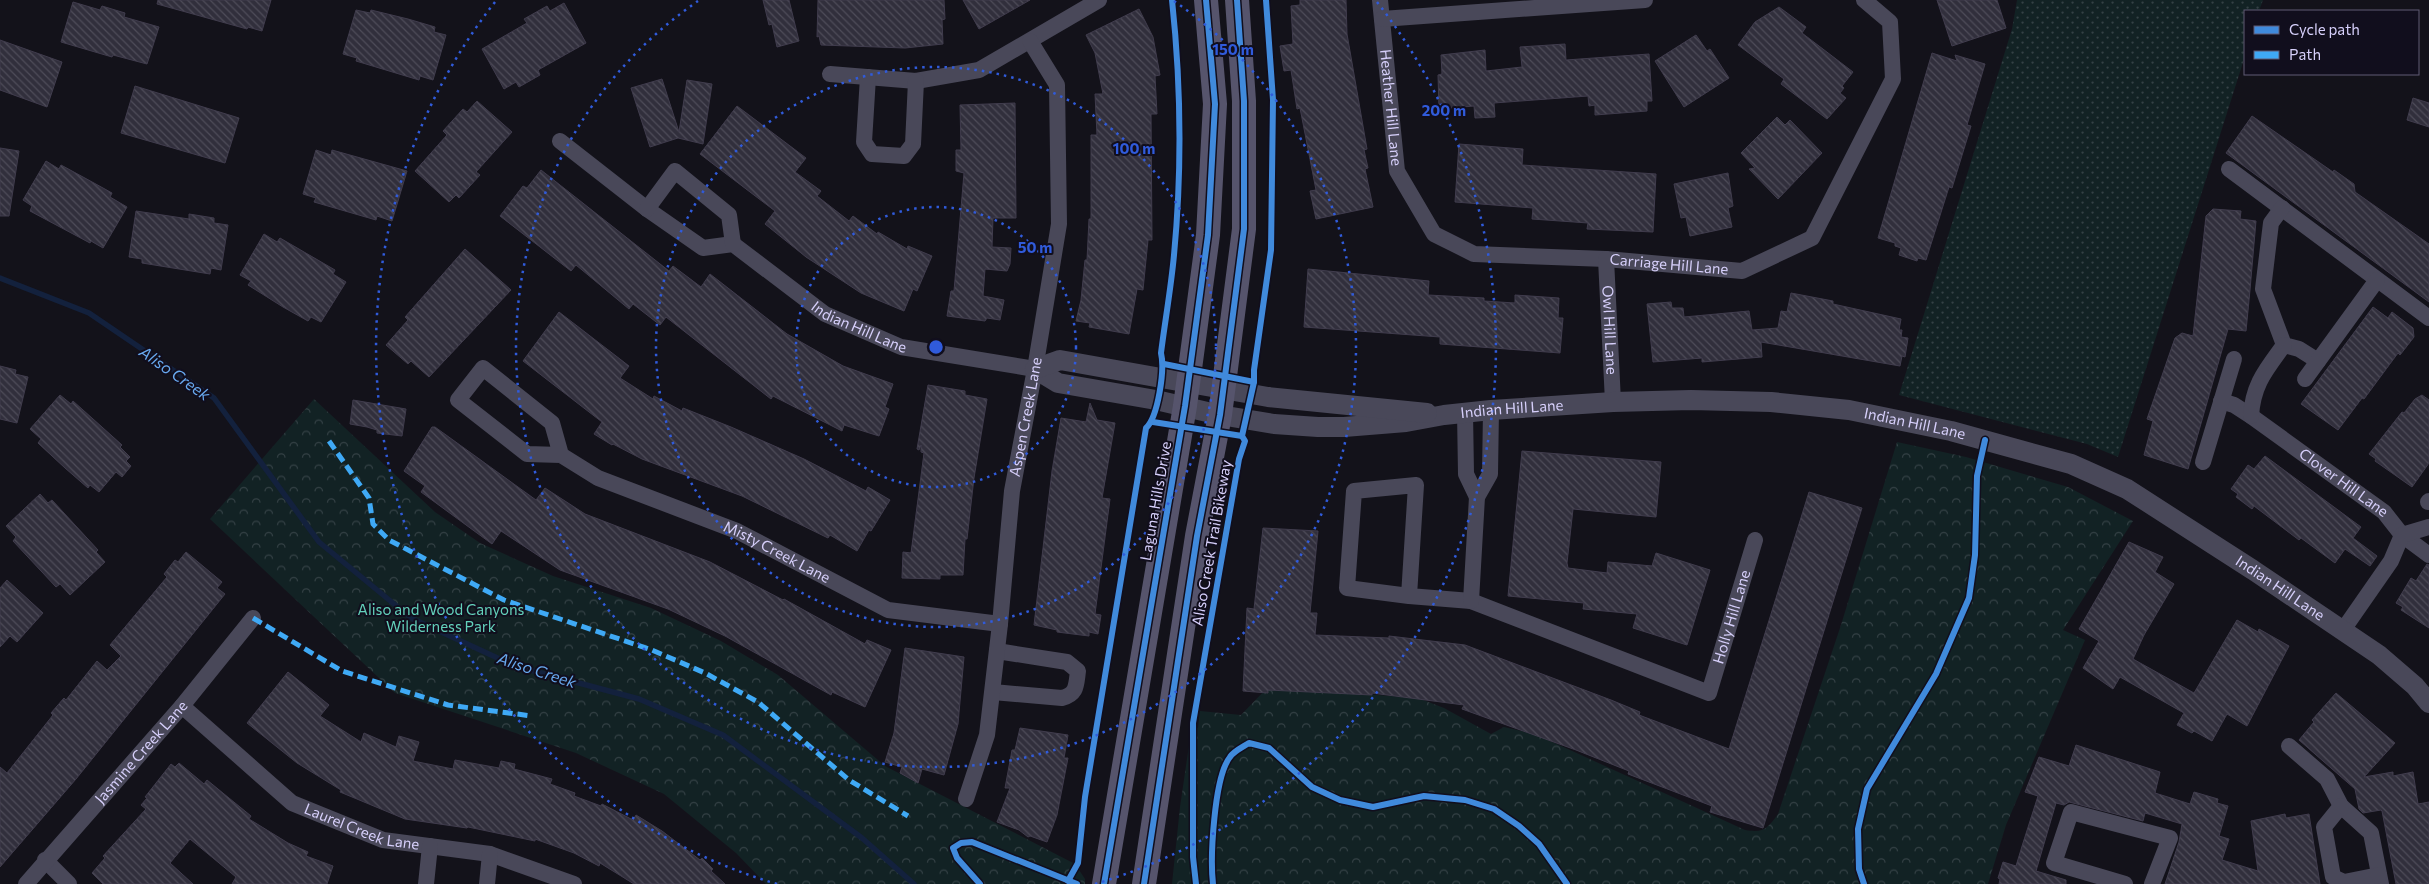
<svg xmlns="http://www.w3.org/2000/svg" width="2429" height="884" viewBox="0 0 2429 884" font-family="Commissioner,sans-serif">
	<defs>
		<pattern id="grass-dots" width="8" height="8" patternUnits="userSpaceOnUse" patternTransform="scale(1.25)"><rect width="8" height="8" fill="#122224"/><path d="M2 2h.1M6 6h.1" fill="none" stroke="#344145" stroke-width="1.8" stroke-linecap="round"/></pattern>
		<pattern id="forest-crowns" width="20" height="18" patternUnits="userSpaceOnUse" patternTransform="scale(1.25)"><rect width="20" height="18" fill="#122224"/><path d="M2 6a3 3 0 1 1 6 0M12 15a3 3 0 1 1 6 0" fill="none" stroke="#344145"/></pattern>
		<pattern id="building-back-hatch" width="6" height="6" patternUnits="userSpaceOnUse" patternTransform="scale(1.25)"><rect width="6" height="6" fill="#312f3c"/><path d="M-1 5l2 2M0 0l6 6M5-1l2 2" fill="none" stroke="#4e4c59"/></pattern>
	</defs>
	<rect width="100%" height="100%" fill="#13121a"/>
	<polygon fill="url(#grass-dots)" points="2017,0 2263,0 2259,11 2245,11 2245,56 2118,457 2087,444 1899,395 2012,29"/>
	<g fill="url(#forest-crowns)">
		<polygon points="314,399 435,512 480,543 553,576 651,608 721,641 778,675 885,766 1075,864 1085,879 1085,884 766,884 736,853 664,794 576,753 395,693 210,519"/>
		<path d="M1897 442 1966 457 2068 487 2133 521 2063 630 2085 640 2006 825 1988 884H1172L1180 807 1192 725 1198 728 1200 711 1241 715 1268 687 1418 698 1444 708 1491 734 1504 727 1535 734 1745 830C1764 833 1767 829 1778 814L1841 625Z"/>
	</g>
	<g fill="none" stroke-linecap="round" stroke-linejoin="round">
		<polyline stroke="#13213d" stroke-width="5.5" points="0,278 89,313 214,398 319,542 411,618 515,666 639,699 723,735 862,838 914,884"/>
	</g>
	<g fill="url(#building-back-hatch)" stroke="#403c4d">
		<polygon points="158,0 271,0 262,31 248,27 247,29 157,4"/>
		<polygon points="763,0 789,0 799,41 777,47 772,24 769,25"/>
		<polygon points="818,0 944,0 945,19 942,20 943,44 905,48 821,45 819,36 817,37"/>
		<polygon points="963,0 1030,0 979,29"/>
		<polygon points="1300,0 1346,0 1347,34 1367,149 1364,150 1368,168 1365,169 1373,207 1316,219 1310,191 1316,190 1300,108 1297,109 1291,70 1284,71 1280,46 1293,44 1291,6 1300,5"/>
		<polygon points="1937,0 1997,0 2006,28 1952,46"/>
		<polygon points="73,2 100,10 102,6 125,13 124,17 159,27 147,64 113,55 112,57 61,42"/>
		<polygon points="564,3 586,43 538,70 540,75 519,87 516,82 504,89 482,49 527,23 524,19 547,6 550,11"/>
		<polygon points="1779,7 1806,27 1802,33 1853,72 1842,86 1844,88 1840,93 1846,98 1827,119 1781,84 1784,79 1738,45 1755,22"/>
		<polygon points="1139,9 1153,37 1160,75 1155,76 1157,114 1151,114 1152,240 1148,240 1143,290 1137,289 1129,334 1089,327 1090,323 1076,321 1081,300 1085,260 1087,260 1089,219 1091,219 1091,135 1097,135 1095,94 1103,94 1095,53 1086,35"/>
		<polygon points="356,10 370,13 371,10 408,19 435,27 434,32 446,35 433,80 420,76 419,80 356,61 357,58 343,54"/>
		<polygon points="1696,35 1707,51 1710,49 1729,78 1684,107 1655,61"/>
		<polygon points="0,40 62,62 47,107 0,90"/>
		<polygon points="1565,44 1566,60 1649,54 1652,101 1647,101 1647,111 1595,115 1595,105 1589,106 1588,96 1494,103 1495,117 1475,118 1474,106 1439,109 1438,75 1442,74 1441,55 1485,50 1486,71 1522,67 1520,47"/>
		<polygon points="1932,53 1957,61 1955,55 1985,64 1967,125 1971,126 1952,188 1949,187 1926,260 1918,258 1917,261 1899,255 1901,248 1895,246 1895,243 1878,238"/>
		<polygon points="662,79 679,132 687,80 712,84 703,144 678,138 650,147 631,88"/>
		<polygon points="135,86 239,118 225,163 121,133"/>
		<polygon points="2413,98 2429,103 2429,127 2407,120"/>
		<polygon points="477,101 512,132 476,172 480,175 459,198 456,195 449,202 415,171 447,135 443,131 463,109 467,112"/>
		<polygon points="1015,103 1016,218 993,218 992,247 1011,248 1010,264 1007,271 985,269 983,296 1004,300 1000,320 987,318 985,321 947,316 951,291 954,291 964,173 956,171 956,150 961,150 960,105"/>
		<polygon points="737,106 806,158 795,172 821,191 817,196 849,221 853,216 877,234 878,232 907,249 908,246 932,256 917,291 913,289 904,311 861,293 806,257 765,224 775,211 700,154"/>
		<polygon points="2252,116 2333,172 2334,170 2354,184 2355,192 2429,244 2429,302 2226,153"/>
		<polygon points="1777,117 1785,125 1790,120 1822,153 1778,199 1749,169 1755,168 1741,153"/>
		<polygon points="1459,144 1523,149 1522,165 1656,174 1653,232 1587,229 1588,223 1532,219 1533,208 1455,202"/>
		<polygon points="0,148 19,151 9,216 0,216"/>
		<polygon points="316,150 331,155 332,150 407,171 392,221 377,216 376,220 314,202 316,198 303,194"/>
		<polygon points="46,161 59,169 61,165 94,183 112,193 110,197 127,207 103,248 91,241 90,243 30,211 32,206 23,200"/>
		<polygon points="541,170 669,271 673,266 701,287 710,274 787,334 843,366 893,384 885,407 889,409 879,436 844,425 842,431 773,396 771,399 666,317 660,325 633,304 629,309 576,265 571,271 500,216 523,186 527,188"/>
		<polygon points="1728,173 1733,206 1728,208 1732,227 1690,236 1686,217 1681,218 1674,184"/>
		<polygon points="2213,209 2241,211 2240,219 2256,221 2250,290 2246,331 2228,329 2188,469 2144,455 2153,421 2147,419 2175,338 2182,333 2193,336 2206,216"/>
		<polygon points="136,211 189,219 189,214 214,218 214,223 228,225 221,270 211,268 210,274 142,263 142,259 129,257"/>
		<polygon points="264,234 277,242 280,238 335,270 333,274 346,282 321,322 311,317 308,321 283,307 248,285 251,281 240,275"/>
		<polygon points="465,249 511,290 429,377 411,361 408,364 386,345 408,320 405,317"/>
		<polygon points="1308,269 1429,281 1428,295 1484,298 1484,301 1515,303 1515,295 1559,298 1558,318 1563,318 1560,353 1440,344 1440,337 1304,327"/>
		<polygon points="1791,293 1833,301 1833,304 1901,319 1899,330 1902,330 1901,337 1908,338 1905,357 1902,356 1900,366 1761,342 1762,357 1702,362 1702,358 1653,362 1647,304 1671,302 1672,308 1683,308 1684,317 1749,311 1752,330 1778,328 1781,311 1787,312"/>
		<polygon points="2373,307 2388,318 2392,312 2413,328 2414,337 2400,355 2398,353 2364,399 2362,398 2338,430 2301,404"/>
		<polygon points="559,312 629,366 620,378 653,399 654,396 682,411 683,408 731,427 804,459 866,491 868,487 890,500 871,531 869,530 857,551 830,535 828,538 742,496 642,459 613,444 612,445 594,434 602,422 523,361"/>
		<polygon points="0,366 16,370 15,374 28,377 17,423 0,419"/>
		<polygon points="928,385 965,391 965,395 987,399 974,478 967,539 965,539 963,575 940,575 940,579 902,578 903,552 911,553 924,453 921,452 921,445 919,450 917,449"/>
		<polygon points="60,395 71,404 73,401 122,445 120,447 130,457 126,461 131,466 122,477 116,472 99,492 90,485 88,488 65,468 38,443 41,439 30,429"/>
		<polygon points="2422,395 2429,400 2429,463 2412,487 2375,461 2376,459 2369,454 2402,412 2404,413 2415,399"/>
		<polygon points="353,400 406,409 402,436 377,433 377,430 367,427 350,424"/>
		<polygon points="1090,403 1097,420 1115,423 1102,498 1110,499 1095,614 1101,615 1098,634 1089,632 1089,636 1057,632 1057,630 1034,625 1052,471 1061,418 1086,422"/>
		<polygon points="432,427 435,427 536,500 545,488 585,514 710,562 783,600 784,599 865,644 867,640 891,650 865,707 832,692 831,695 725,636 668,609 560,570 501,531 492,544 421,492 425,486 404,471"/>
		<polygon points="1522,451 1661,462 1656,517 1573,509 1567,563 1568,568 1607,573 1608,562 1652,566 1656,553 1710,570 1687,645 1633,628 1637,614 1583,609 1584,603 1508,596"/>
		<polygon points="2265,456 2361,527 2353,538 2377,556 2370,566 2345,549 2335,563 2301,538 2299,540 2254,506 2252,509 2236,497 2238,494 2231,489 2248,465 2254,469"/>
		<polygon points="1809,492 1862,508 1763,828 1710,812 1712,806 1628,774 1629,771 1576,750 1462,709 1464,705 1372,693 1372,695 1268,690 1268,693 1243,691 1247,608 1254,609 1263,528 1318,531 1310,613 1317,613 1315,635 1389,638 1389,636 1465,645 1611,700 1640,712 1639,715 1729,749"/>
		<polygon points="40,494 48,503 52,500 98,550 96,552 105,562 70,595 60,584 56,587 13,541 16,537 6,526"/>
		<polygon points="2129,542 2163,557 2155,572 2174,584 2144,635 2133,659 2194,693 2237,620 2258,632 2259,629 2289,646 2247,726 2227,714 2212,741 2194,731 2192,733 2177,725 2184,713 2120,677 2113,689 2083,668 2099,641 2079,629"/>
		<polygon points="186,552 222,582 217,588 225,594 76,779 0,867 0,767 7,773 53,715 51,713 64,698 66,700 97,661 107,670 121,656 110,645 167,577 164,574 175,560 178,562"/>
		<polygon points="2427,564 2429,565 2429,628 2401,610 2403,607 2396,603 2411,578 2416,581"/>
		<polygon points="7,580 43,613 17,642 10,636 0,647 0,588"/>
		<polygon points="905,648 964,657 958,724 944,775 922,769 918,783 900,773 902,767 885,762 894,733"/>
		<polygon points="288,672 329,705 320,716 361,742 364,733 396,747 399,736 419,742 413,761 453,769 455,760 499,768 501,761 515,764 514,769 552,779 550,784 575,793 574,796 601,806 602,804 633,820 636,815 662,831 700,860 702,858 713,869 711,871 725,884 634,884 600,863 599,866 574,853 535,839 535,841 468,827 467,828 405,819 340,792 341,790 297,763 247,723"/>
		<polygon points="2336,693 2395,743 2364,777 2393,772 2393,776 2413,772 2418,804 2429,802 2429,884 2396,884 2382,811 2381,810 2363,813 2359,809 2355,789 2299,740 2314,722 2312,720"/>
		<polygon points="1020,728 1068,735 1064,758 1068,758 1057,815 1047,842 1030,836 1028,837 1019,830 997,822 1010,788 1005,788 1012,750 1015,750"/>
		<polygon points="2076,745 2160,772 2155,793 2190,804 2194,792 2218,799 2217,803 2228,806 2219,836 2229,839 2222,860 2258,871 2251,821 2285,814 2286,818 2309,814 2320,884 2165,884 2179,842 2182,824 2145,813 2143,821 2069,802 2064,805 2056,803 2036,871 2066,880 2066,884 1999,884 2000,879 1998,878 2003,862 2016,866 2023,843 2038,796 2025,792 2039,757 2069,766"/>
		<polygon points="179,763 204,784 207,780 251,816 249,819 288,843 308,852 306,856 333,866 327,884 232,884 236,877 190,839 170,863 193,884 103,884 92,873 105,858 103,856 146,809 141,805 147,798 145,797 171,764 175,767"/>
	</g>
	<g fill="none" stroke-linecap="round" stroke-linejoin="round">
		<g stroke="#494859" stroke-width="16">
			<path id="s1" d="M1380 0 1397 171 1434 234 1474 254 1606 259 1742 271 1812 238 1893 79 1890 22 1864 0"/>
			<polyline points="1382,19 1645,0"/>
			<polyline points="830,74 916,81 979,70 1099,0"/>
			<polyline points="868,77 864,142 872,154 904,156 913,144 916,81"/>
			<path id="s2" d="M560 141 647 209 703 248 733 244 825 314 901 347 1035 369"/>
			<polyline points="2229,169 2429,318"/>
			<polyline points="2282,208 2271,223 2263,289 2284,345 2299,349 2318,361"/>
			<polyline points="647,209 675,171 729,215 733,244"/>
			<path id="s3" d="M1606 259 1613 402"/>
			<polyline points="2305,379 2377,280"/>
			<path id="s4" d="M2221 401 2234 405 2251 416 2384 512 2402 535 2429 555"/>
			<polyline points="1465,412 1466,474 1477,497"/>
			<path d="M2251 416C2253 384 2266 370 2284 345"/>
			<path id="s5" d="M561 455 552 423 483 368 458 400 527 454 561 455 598 478 737 531 888 610 1000 624"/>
			<polyline points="2203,462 2234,359"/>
			<polyline points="2428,502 2429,501"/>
			<path id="s6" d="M1409 596 1416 485 1354 491 1347 588 1409 596 1471 601 1709 693 1755 540"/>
			<polyline points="1471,601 1477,497 1490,474 1491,410"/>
			<polyline points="2343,630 2391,561 2402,535 2429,527"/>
			<path d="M993 692 1062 698C1077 694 1076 686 1078 671L1067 662 997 651"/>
			<path id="s7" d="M182 706 292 803 383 840 490 854 574 884"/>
			<polyline points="2289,746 2327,779 2341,806 2371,833 2381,884"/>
			<path id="s8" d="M966 799 987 735 1000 624 1012 491 1035 369 1059 224 1057 85 1030 41"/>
			<polyline points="2341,806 2324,827 2333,877 2344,882 2379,875"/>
			<polyline points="45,860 69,884"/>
			<path id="s9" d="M26 884 182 706 253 618"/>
			<polyline points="426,884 430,846"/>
			<polyline points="487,884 490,854"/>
			<polyline points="2125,884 2054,863 2071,812 2170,838 2152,884"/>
		</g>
		<g stroke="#494859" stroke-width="20">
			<path id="s10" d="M1035 369 1058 383 1156 400 1220 415 1274 424 1318 427H1344L1406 422 1444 415 1491 410 1613 402 1691 400 1771 402 1849 410 1951 431 2071 464 2127 489 2253 570 2379 655 2415 686 2429 703"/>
			<polyline points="1035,369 1060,360 1268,397 1427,413"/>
		</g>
		<g stroke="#56546c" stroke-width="24">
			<polyline points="1104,884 1185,406 1208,235 1215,104 1206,0"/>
			<polyline points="1144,884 1197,536 1220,415 1244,229 1244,101 1237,0"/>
		</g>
		<g stroke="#3fa9f5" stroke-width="5" stroke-dasharray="10 5" stroke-linecap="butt">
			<polyline points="329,441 369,498 373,524 389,540 504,600 652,650 705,673 758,702 849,780 908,816"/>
			<polyline points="253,618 342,671 448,705 532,716"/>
		</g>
		<g stroke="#110e1d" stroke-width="9">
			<g id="cycleway">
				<polyline points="1164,364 1254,382"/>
				<polyline points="1153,422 1242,436"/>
				<path d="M1068 881 1078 863 1085 797 1146 428C1158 417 1165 370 1161 353 1165 321 1171 288 1174 255 1182 171 1181 84 1172 0"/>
				<polyline points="980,884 957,858 953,848 961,843 972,842 1077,884"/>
				<polyline points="1104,884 1185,406 1208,235 1215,104 1206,0"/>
				<polyline points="1144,884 1197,536 1220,415 1244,229 1244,101 1237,0"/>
				<polyline points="1196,884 1193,857 1193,723 1239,459 1245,441 1242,436 1254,382 1254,370 1271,250 1273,100 1266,0"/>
				<path d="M1213 884C1210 858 1214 777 1230 757 1234 751 1243 747 1249 743L1269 748 1312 787 1340 800 1373 807 1424 796 1465 800 1494 809 1519 826 1539 844 1567 884"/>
				<polyline points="1864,884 1859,869 1858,829 1867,789 1936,674 1969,598 1975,555 1977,476 1985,440"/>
			</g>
		</g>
		<use href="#cycleway" stroke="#408adc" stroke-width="6"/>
	</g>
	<g fill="none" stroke="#305bdb" stroke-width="2.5" stroke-dasharray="2.5 5">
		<circle cx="936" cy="347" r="140"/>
		<circle cx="936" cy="347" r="280"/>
		<path d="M1174 1A420 420 0 1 1 698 1"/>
		<path d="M777 884A560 560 0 0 1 495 2M1377 2A560 560 0 0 1 1095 884"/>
	</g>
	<g text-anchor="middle" stroke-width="4" stroke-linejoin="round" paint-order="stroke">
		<g font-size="15" fill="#d6cffa" stroke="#110e1d">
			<text dy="5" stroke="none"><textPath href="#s1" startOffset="108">Heather Hill Lane</textPath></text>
			<text dy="5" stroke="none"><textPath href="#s1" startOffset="485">Carriage Hill Lane</textPath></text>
			<text dy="5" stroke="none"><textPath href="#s2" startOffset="361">Indian Hill Lane</textPath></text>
			<text dy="5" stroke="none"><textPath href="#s3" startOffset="71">Owl Hill Lane</textPath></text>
			<text dy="5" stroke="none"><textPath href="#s10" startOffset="486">Indian Hill Lane</textPath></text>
			<text dy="5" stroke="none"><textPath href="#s8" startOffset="388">Aspen Creek Lane</textPath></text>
			<text dy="5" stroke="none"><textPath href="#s10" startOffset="891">Indian Hill Lane</textPath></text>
			<text dy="5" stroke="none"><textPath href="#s4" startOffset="148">Clover Hill Lane</textPath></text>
			<text transform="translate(1156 501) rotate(-80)" y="5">Laguna Hills Drive</text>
			<text transform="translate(1212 543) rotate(-80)" y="5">Aliso Creek Trail Bikeway</text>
			<text dy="5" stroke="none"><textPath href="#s5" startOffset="521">Misty Creek Lane</textPath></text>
			<text dy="5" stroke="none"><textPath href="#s10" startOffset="1296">Indian Hill Lane</textPath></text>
			<text dy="5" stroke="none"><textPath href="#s6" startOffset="730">Holly Hill Lane</textPath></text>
			<text dy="5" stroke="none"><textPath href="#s9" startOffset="175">Jasmine Creek Lane</textPath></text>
			<text dy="5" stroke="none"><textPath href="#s7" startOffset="221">Laurel Creek Lane</textPath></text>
		</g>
		<g font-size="15" fill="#63d1bb" stroke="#110e1d">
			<text x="441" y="615">Aliso and Wood Canyons<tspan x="441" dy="17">Wilderness Park</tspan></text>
		</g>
		<g font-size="16" font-style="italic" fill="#68a9ef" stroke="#110e1d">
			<text transform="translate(175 373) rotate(35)" y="6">Aliso Creek</text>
			<text transform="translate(537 670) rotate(18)" y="6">Aliso Creek</text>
		</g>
	</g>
	<circle cx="936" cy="347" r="8" fill="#305bdb" stroke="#110e1d" stroke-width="2.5"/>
	<g font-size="15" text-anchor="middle" font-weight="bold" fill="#305bdb" stroke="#110e1d" stroke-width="4" stroke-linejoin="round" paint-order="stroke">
		<text x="1233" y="55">150 m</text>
		<text x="1444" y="116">200 m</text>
		<text x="1134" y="154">100 m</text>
		<text x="1035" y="253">50 m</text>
	</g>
	<rect x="2244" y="10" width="175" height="65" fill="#110e1d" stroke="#605b75"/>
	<rect x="2254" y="26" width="25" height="8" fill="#408adc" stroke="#605b75"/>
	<text x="2289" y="35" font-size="15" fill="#d6cffa">Cycle path</text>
	<rect x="2254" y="51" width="25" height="8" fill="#3fa9f5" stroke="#605b75"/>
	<text x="2289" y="60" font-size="15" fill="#d6cffa">Path</text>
</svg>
